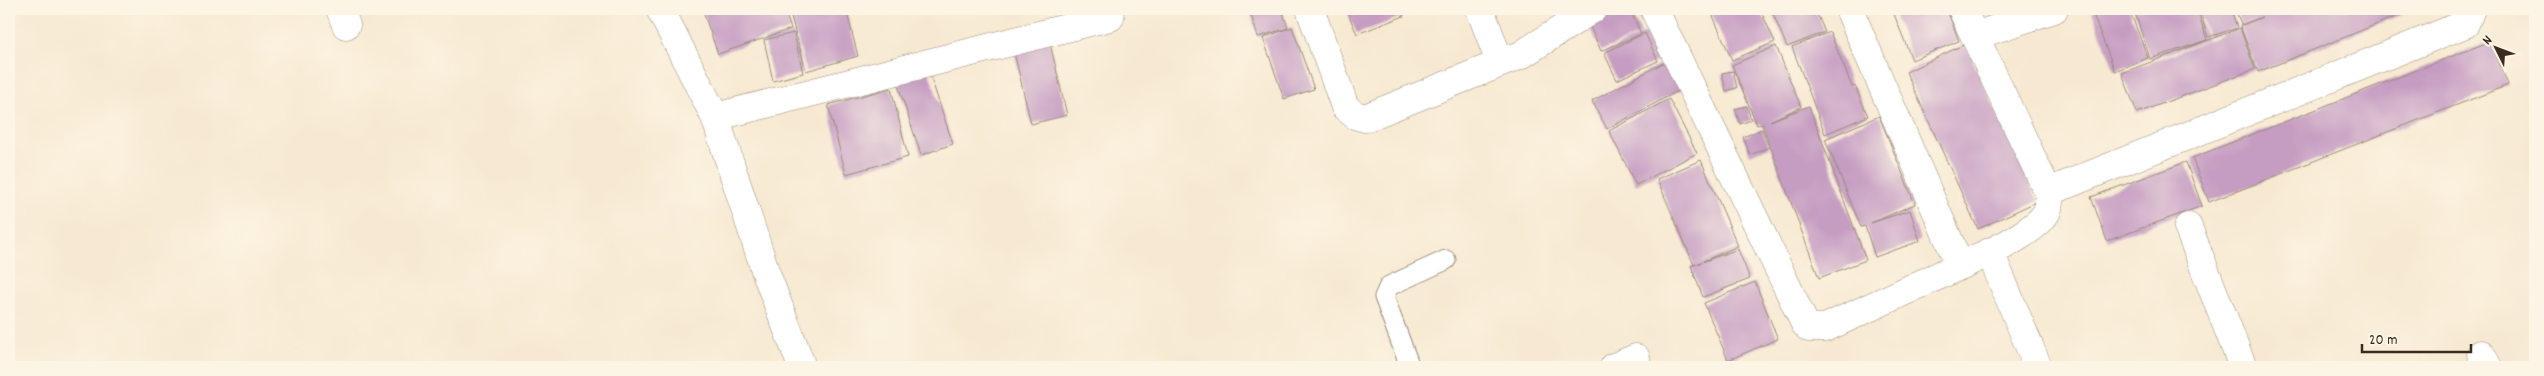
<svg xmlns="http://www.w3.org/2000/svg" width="2544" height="376" viewBox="0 0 2544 376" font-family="Dekko,sans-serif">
	<rect width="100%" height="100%" fill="#fcf5e5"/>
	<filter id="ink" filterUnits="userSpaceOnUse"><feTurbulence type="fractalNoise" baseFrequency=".02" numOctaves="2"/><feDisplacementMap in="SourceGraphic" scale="10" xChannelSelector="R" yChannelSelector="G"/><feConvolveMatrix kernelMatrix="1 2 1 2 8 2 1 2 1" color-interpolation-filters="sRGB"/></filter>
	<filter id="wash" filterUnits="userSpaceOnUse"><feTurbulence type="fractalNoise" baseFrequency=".0096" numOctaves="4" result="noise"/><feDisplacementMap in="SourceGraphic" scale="20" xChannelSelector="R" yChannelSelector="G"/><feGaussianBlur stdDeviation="1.12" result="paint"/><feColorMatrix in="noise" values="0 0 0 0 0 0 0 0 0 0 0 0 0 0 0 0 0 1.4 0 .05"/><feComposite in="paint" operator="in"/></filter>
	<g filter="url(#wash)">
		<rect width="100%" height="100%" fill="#f7e9d1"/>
		<g id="blocks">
			<g fill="#c59cc2">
				<polygon points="718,9 784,9 791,29 718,54 704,14"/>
				<polygon points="789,9 846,9 858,56 806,71"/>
				<polygon points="1249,9 1282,9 1288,28 1258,37"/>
				<polygon points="1346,9 1402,9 1404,16 1357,34"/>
				<polygon points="1619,9 1630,9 1641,34 1601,51 1588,22"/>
				<polygon points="1710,9 1760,9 1775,42 1732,60"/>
				<polygon points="1771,9 1788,9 1779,14 1791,9 1815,9 1825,32 1787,47"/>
				<polygon points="1892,9 1947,10 1959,41 1912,60"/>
				<polygon points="2101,9 2129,9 2148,58 2115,71 2092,12"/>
				<polygon points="2137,9 2197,9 2207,40 2150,59 2134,10"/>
				<polygon points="2199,9 2231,9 2237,28 2208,37"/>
				<polygon points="2235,9 2415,9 2258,72 2240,26 2262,17 2241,25"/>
				<polygon points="1292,27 1314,89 1284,99 1263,38"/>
				<polygon points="2240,28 2255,69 2137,113 2122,73"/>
				<polygon points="1830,32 1852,87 1855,86 1868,116 1825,134 1792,47"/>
				<polygon points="794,33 803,73 773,81 764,40"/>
				<polygon points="1645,33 1658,61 1617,80 1604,53"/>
				<polygon points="1049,39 1067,115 1031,124 1013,48"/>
				<polygon points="2491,41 2508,85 2209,202 2192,158"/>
				<polygon points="1965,44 2038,201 1978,229 1906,72"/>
				<polygon points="1776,46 1801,107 1770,121 1809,106 1866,260 1819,278 1762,124 1757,125 1732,65"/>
				<polygon points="1667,61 1682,89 1607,129 1592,101"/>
				<polygon points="1733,71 1737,88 1726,91 1722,73"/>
				<polygon points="929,72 953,144 921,155 897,82"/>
				<polygon points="891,88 908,157 846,174 828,105"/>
				<polygon points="1669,99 1697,153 1636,185 1609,131"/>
				<polygon points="1747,106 1751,120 1740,124 1735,109"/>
				<polygon points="1879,116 1915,204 1871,223 1910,210 1920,241 1875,257 1865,226 1861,227 1825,139"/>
				<polygon points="1762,129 1769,147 1750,155 1743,137"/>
				<polygon points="1701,160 1738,246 1694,265 1657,179"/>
				<polygon points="2186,162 2202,206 2107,241 2091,197"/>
				<polygon points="1738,249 1750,279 1703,297 1691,266"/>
				<polygon points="1755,282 1778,339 1728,360 1704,303"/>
			</g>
		</g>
	</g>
	<g filter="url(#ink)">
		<use href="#blocks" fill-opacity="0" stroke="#998a78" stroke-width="1"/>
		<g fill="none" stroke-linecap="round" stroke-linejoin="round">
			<g stroke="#998a78" stroke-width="21">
				<polyline id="service" points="1410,367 1384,297 1389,286 1446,260"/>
			</g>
			<g stroke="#998a78" stroke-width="29">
				<g id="minor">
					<polyline points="340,9 346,25"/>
					<polyline points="660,9 715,117 766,273 802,367"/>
					<polyline points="1310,9 1345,107 1355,115 1365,118 1521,55 1593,9"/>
					<polyline points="1480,9 1500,63"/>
					<polyline points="1654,9 1805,324 1809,328 1825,328 1990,252"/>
					<polyline points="1849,9 1960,266"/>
					<path d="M1962 9 2048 192C2049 199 2050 204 2047 211 2041 226 2004 246 1990 252L2038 367"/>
					<polyline points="1975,36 2054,9"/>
					<polyline points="715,117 1110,17"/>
					<polyline points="2048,192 2465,24 2471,9"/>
					<polyline points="2188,227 2243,367"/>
					<polyline points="2481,354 2488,367"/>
					<polyline points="1614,367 1636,358"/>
				</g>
			</g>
			<use href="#service" stroke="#fff" stroke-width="19"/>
			<use href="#minor" stroke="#fff" stroke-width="28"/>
		</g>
	</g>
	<rect width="2544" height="376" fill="none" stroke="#fcf5e5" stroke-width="30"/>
	<g transform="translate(2496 48) rotate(312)" stroke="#fcf5e5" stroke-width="4" paint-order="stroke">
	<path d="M0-4L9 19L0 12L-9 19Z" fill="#3b2a1e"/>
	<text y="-8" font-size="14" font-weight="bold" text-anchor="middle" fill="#3b2a1e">N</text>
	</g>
	<path d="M2362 344v8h109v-8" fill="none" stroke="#3b2a1e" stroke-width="2.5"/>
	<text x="2369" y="344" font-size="15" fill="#3b2a1e" stroke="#fcf5e5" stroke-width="4" paint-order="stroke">20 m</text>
</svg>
